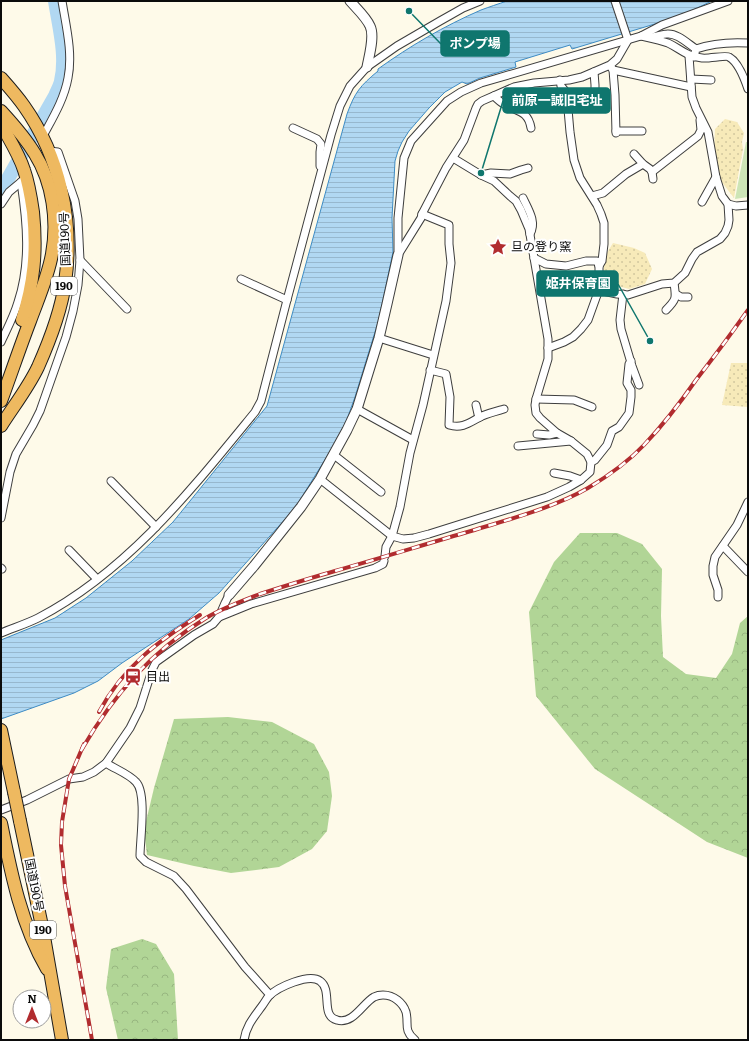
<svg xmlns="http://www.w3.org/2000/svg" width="749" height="1041" viewBox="0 0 749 1041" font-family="Literata,'Noto Sans JP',serif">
	<defs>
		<pattern id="forest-crowns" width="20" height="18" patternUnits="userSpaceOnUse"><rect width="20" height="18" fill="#b1d596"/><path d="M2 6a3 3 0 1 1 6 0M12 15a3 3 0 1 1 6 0" fill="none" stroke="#97b680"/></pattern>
		<pattern id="sand-dots" width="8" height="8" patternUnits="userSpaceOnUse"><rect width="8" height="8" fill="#f7eab9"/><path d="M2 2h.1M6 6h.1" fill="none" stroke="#d2c79e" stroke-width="1.8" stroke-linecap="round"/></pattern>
		<pattern id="water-rules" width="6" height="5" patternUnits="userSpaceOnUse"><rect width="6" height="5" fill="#b1d8f2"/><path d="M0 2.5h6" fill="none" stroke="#97b8ce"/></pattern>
	</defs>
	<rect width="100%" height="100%" fill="#fefae9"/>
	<polygon fill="#cde5b6" points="746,142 748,142 748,197 735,199"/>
	<g fill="url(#forest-crowns)">
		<polygon points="580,533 617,533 642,544 662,569 661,616 663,657 686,674 716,678 732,654 740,623 748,616 748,858 707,842 595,769 536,696 529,612 554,562"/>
		<polygon points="228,717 272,722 314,744 329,772 332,796 327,831 312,849 279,867 231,873 194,866 147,855 144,830 154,788 174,719"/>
		<polygon points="142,939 156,944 174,974 178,1040 118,1040 106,988 111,949"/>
	</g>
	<g fill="url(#sand-dots)">
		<polygon points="725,119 737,122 744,133 742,142 743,149 734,198 721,181 714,154 715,129"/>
		<polygon points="613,243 634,248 645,253 652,269 645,284 629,289 614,285 603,280 605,256"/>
		<polygon points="731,363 748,363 748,407 722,405"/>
	</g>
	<path fill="url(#water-rules)" stroke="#3d8bc4" d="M507 1H712L678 17 572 49 570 45 515 62 516 67 480 78 467 84 462 82 445 92 429 108 409 131 402 142 398 151 395 161 392 218 393 252 379 319 355 397 346 422 336 442 295 508 219 593 189 619 122 663 98 681 74 693 1 719V640L55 618 86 598 132 561 173 522 267 406 347 114C355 92 360 86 378 71V69C410 46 444 26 481 10 489 7 498 4 507 1Z"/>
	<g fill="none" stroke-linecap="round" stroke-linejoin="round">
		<path stroke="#b1d8f2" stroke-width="14" d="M1 191 55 96C57 91 60 86 61 81 67 56 59 27 55 1"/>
		<g stroke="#3e3e3e" stroke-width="9">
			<g id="minor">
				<path d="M641 36C650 38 660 40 668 43 681 49 685 56 702 58 708 59 726 55 729 57 738 62 745 80 748 89"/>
				<path d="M651 37C658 37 661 34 667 34 677 33 687 43 696 49"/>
				<path d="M694 57 696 49C713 43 730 42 748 43"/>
				<polyline points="611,67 613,70 615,95 616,133"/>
				<polyline points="613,70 691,87"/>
				<polyline points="594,72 595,85 595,106"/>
				<polyline points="691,79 711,80"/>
				<path d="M494 96C497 99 500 102 504 104 517 112 528 110 531 128"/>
				<polyline points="293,128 317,139 321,144 320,152 320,166"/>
				<polyline points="616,131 642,131"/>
				<path d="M42 138C52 119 64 100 68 78 73 53 66 26 62 1"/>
				<polyline points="634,154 643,164 650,169 652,172 653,179"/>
				<polyline points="652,172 698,136 701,130 700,120"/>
				<polyline points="481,175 491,173 510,174 521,170 528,168"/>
				<polyline points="592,196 603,193 626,174 643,164"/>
				<path d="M523 198C528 209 537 222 530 234"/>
				<polyline points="702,202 716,177"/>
				<polyline points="1,204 9,192 21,182"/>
				<polyline points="728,204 736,206 748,205"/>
				<polyline points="398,255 398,218 404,158 411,141 447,101 461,92 481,83 641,36 662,25 728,1"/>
				<polyline points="398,255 421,218 422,214 446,168 464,140 476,108 478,104 482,101 514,87 534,83 569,80 582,77 610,65 617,59 628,40 615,1"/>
				<polyline points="534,258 546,264 566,266 586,261 597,261 599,266"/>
				<polyline points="80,260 127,309"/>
				<polyline points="241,279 287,300"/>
				<polyline points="598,290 617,294 628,295 662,284 674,283 685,273 692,259 697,252 720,239 725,233 728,226 729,220 728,204 722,196 716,177 708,132 696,108 692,97 689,56"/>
				<polyline points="623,294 620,320 621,329 632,366 639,385"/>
				<polyline points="676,294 681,297 688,297"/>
				<path d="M666 310C677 299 676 298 674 283"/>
				<polyline points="379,338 433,355"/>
				<path d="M1 342C7 329 14 316 18 302 31 263 27 222 21 182L26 177"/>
				<polyline points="548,348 564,342 573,337 581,329 588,320 597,295 599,272 599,266 602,261 604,244 604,223 601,214 597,205 580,178 574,160 570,132 567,98 566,92 561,86 560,80"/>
				<path d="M430 370 446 374 450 397 449 425C463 429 470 422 482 416 489 413 497 411 504 409"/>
				<polyline points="536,399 574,400 592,407"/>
				<polyline points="476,405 478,414 480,417"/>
				<polyline points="357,409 413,440"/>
				<polyline points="537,434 549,435 557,433"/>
				<polyline points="518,446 571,441"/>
				<polyline points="334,455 381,492"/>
				<polyline points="591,462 595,460 607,445 612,431 619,427 629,413 631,397 631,390 627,383 629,364 631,361"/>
				<polyline points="554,473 570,476 581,480"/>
				<polyline points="320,479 392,536 403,539 414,538 429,534 547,497 569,487 581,480 590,472 591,462 587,454 571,441 557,433 540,418 536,413 535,405 536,399 548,359 548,339 529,229 521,210 516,201 510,196 494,181 481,175 453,158"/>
				<polyline points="111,481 156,527"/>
				<polyline points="1,518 10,472 16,454 33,425 40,411 66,337 73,311 78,285 80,260 78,219 75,201 58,152 49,151"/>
				<polyline points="723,546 748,572"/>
				<polyline points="69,550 97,579"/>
				<polyline points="385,556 386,547 392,536 400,507 410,453 423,405 446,301 451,263 449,244 449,225 422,214"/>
				<polyline points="1,568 2,569"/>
				<polyline points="718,597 718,590 713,575 713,566 715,557 737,525 748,502"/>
				<polyline points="219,617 251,604 375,568 383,564 384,561"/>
				<path d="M1 633C13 628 26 624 38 618 128 571 192 489 255 412L261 401 287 300 331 135 340 106 350 86 367 67 397 46 440 21 463 8 480 1"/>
				<path d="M106 763C115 769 129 774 136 782 147 793 140 840 140 856L146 862 174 876 186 889 245 967 270 995"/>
				<polyline points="1,810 27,800 69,779 83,777 94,772 106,763 130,728 140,708 152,670 156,662 194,635 213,624 219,617 225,603 229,595"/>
				<path d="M244 1040C246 1026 254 1017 262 1006 265 1002 267 998 269 996 278 987 309 973 320 981 333 990 320 1016 337 1020 353 1025 363 1003 374 997 376 996 381 995 383 995 394 995 403 1003 406 1012 409 1024 403 1030 415 1040"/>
			</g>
		</g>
		<g stroke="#3e3e3e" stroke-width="11">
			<g id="tertiary">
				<path d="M350 1C357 9 366 17 370 26 375 36 369 56 367 67"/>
				<polyline points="229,595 254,566 301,507 320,479 347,430 357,409 379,338 387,304 398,255"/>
			</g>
		</g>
		<g stroke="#1c1c1c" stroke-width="14">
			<g id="trunk">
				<path d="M1 78C9 87 17 96 24 106 60 157 74 221 65 283 61 312 50 340 38 367 28 388 13 407 1 426"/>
				<path d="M1 111C13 124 26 139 35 154 53 183 58 221 52 254 48 277 38 299 30 321 20 347 11 374 1 401"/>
				<path d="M1 124C9 139 19 154 24 170 29 184 31 198 33 212 37 251 34 283 22 320"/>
				<polyline points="1,730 14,792"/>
				<polyline points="20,821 43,931 62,1040"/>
				<path d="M1 823C11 873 21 924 47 969"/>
			</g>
		</g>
		<use href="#minor" stroke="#fff" stroke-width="7"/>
		<use href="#tertiary" stroke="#fff" stroke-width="9"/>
		<use href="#trunk" stroke="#eeb960" stroke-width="12"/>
		<g stroke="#b12c2f" stroke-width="4">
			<g id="rail">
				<path d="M99 712C123 667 158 641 200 615"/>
				<polyline points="84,744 69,779 62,822 61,845 65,886 92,1040"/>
				<path d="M82 749C114 694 152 651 206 618 223 608 242 601 260 594 285 586 310 578 335 571 381 558 426 544 471 531 510 519 553 508 588 488 608 476 628 462 644 445 663 425 680 403 696 380 714 357 731 334 748 310"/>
			</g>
		</g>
		<use href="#rail" stroke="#fff" stroke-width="2.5" stroke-dasharray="8" stroke-linecap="butt"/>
		<g stroke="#1c1c1c" stroke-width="14" stroke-linecap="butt">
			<polyline id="trunk-bridge" points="14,792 20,821"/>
		</g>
		<use href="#trunk-bridge" stroke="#eeb960" stroke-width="12"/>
	</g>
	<defs>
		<g id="sight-bare" transform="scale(1.38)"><path d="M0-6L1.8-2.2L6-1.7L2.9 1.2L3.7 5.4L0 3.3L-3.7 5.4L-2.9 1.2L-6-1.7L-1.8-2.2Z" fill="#b12c2f" stroke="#fff" stroke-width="2.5" paint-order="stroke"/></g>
		<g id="station-bare" transform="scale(1.38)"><path d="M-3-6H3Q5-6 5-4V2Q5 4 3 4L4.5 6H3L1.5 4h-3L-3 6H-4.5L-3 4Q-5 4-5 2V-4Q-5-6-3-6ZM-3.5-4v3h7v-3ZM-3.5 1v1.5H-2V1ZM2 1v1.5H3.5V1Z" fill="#b12c2f" stroke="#fff" stroke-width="2.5" paint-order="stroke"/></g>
	</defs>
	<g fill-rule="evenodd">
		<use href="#sight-bare" x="498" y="247"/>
		<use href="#station-bare" x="133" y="677"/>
	</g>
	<g text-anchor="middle" stroke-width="4" stroke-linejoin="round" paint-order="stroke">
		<g fill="#fff" stroke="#545454" stroke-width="1">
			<rect x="51" y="277" width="26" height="18" rx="3"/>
			<rect x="30" y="921" width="26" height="18" rx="3"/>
		</g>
		<g font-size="11" font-weight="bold" fill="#0b0b0b">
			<text x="64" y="290">190</text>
			<text x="43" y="934">190</text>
		</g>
		<g font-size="12" fill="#0b0b0b" stroke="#fff">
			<text transform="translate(65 239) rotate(-92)" y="4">国道190号</text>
			<text transform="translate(34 885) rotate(79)" y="4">国道190号</text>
		</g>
		<g font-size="12" fill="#0b0b0b" stroke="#fff" text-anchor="start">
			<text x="511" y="251">旦の登り窯</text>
			<text x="146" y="681">目出</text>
		</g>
	</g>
	<path fill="none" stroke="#0f766e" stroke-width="1.5" d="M409 11L441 44M481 173L503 101M650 341L618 284"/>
	<g fill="#0f766e" stroke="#fff" stroke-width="1.5">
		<circle cx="409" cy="11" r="4"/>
		<circle cx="481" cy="173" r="4"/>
		<circle cx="650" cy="341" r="4"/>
	</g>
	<g fill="#0f766e" stroke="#0f766e" stroke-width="1.5">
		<rect x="441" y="31" width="68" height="25" rx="4"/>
		<rect x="503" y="88" width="107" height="25" rx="4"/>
		<rect x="537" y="271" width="81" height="25" rx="4"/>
	</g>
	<g font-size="13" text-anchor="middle" font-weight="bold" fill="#fff">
		<text x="475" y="48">ポンプ場</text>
		<text x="557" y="105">前原一誠旧宅址</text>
		<text x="578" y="288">姫井保育園</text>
	</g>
	<rect width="749" height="1041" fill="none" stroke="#0b0b0b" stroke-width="4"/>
	<g transform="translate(32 1009)"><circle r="19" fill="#ffffff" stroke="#9d9d9d"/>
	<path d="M0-3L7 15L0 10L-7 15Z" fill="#b12c2f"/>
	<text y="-6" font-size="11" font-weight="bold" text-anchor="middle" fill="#0b0b0b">N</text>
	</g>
</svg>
